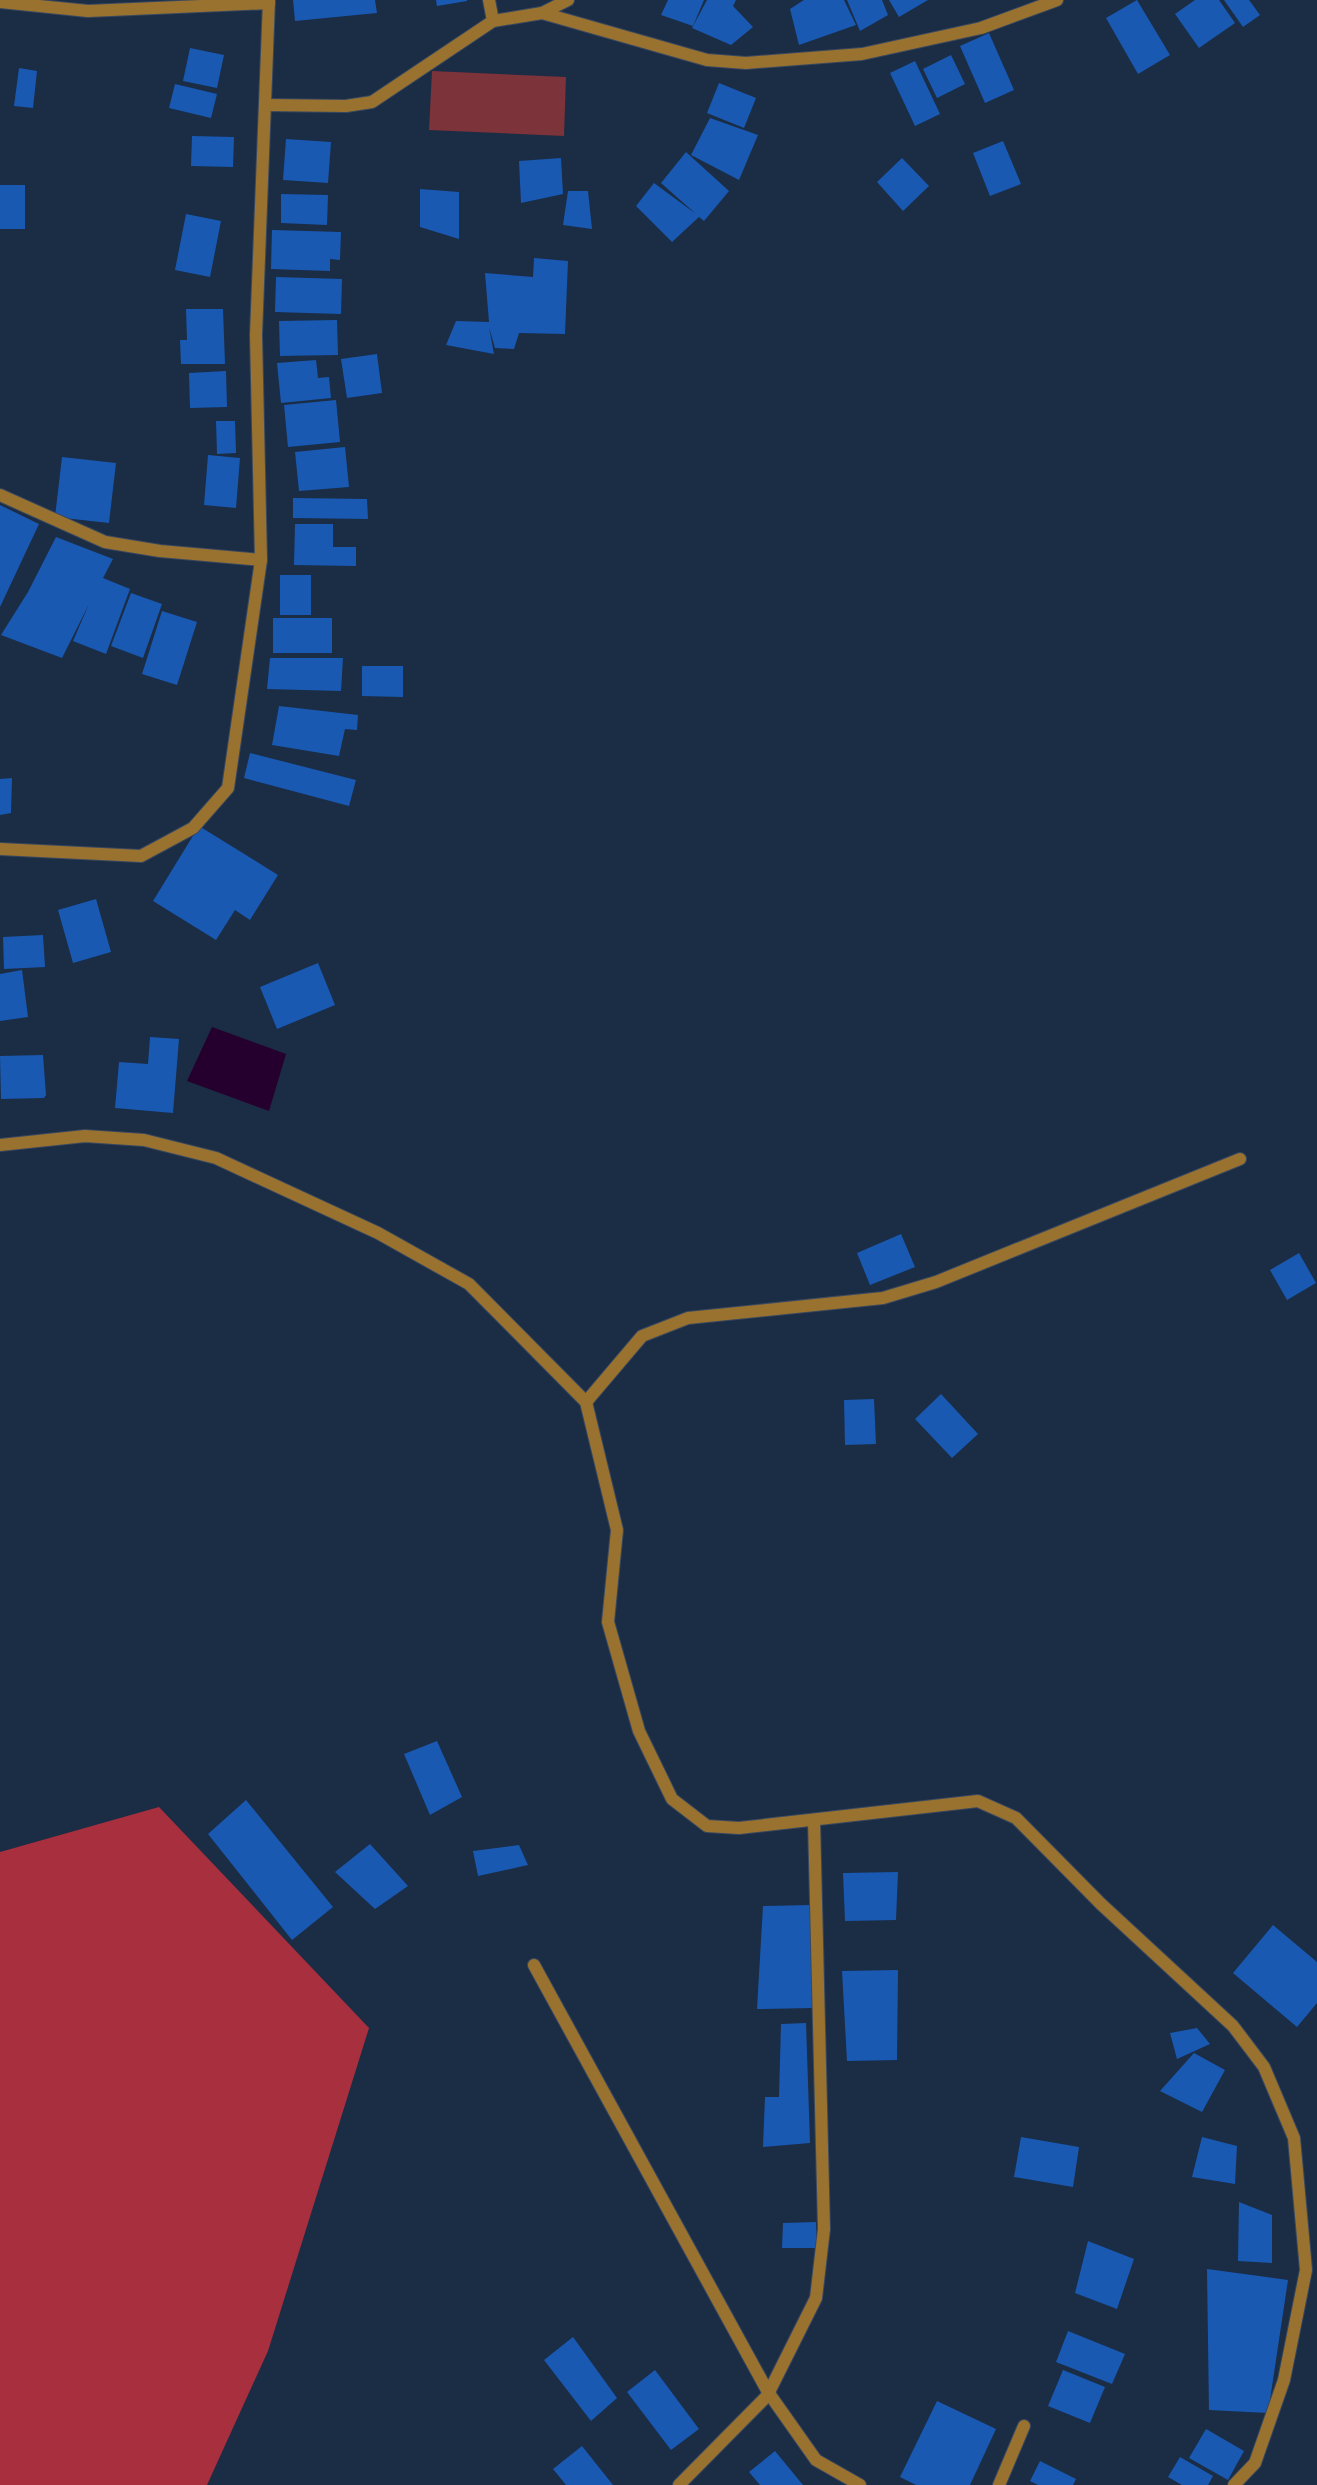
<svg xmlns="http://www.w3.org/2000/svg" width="1317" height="2485" viewBox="0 0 1317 2485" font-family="'Public Sans',sans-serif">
	<rect width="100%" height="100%" fill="#1b2c45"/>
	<polygon fill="#7c3339" points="432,71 566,77 564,136 429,130"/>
	<polygon fill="#a72f3e" points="159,1807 369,2028 268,2351 207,2485 0,2485 0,1852"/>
	<polygon fill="#25002f" points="212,1027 286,1054 269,1111 187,1081"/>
	<g fill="#1959b2">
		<polygon points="293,0 375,0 377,13 295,21"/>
		<polygon points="436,0 467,0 467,1 437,6"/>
		<polygon points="668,0 704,0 693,26 661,15"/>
		<polygon points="707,0 736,0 733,6 753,27 731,45 692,28"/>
		<polygon points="804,0 844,0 856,25 799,45 790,9"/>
		<polygon points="847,0 882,0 888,15 860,31"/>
		<polygon points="889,0 928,0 899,17"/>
		<polygon points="1137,0 1170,55 1138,74 1106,18"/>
		<polygon points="1195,0 1219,0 1235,23 1199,48 1175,14"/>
		<polygon points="1224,0 1249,0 1260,15 1243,27"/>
		<polygon points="989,33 1014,90 985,103 960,46"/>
		<polygon points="190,48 224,55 217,88 183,81"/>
		<polygon points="951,55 965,84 937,98 923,69"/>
		<polygon points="915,61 940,114 915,126 890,73"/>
		<polygon points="19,68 37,71 33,108 14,106"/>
		<polygon points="719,83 756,98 744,128 707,113"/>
		<polygon points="175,84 217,94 211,118 169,108"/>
		<polygon points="710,118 758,135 739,180 691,155"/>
		<polygon points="192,136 234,137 233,167 191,166"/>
		<polygon points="286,139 331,142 328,183 283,180"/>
		<polygon points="1003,141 1021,184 990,196 973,153"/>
		<polygon points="686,152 729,191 704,221 699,217 672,242 636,206 654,183 696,214 661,183"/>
		<polygon points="561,158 563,194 521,203 519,161"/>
		<polygon points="902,158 929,186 903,211 877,182"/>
		<rect x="0" y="185" width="25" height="44"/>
		<polygon points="420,189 459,192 459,239 420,227"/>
		<polygon points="568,191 588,191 592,229 563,225"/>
		<polygon points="281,194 328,195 327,225 281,223"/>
		<polygon points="186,214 221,221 210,277 175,270"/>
		<polygon points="272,230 341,232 340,260 330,259 330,271 271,269"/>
		<polygon points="534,258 568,261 565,334 519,333 514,349 495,348 489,327 494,354 446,345 456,321 489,322 485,273 533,277"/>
		<polygon points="276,277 342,279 341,314 275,312"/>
		<polygon points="186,309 223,309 225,364 181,364 180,340 187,340"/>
		<polygon points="337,320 338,355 280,356 279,321"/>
		<polygon points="377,354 382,393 347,398 341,359"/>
		<polygon points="316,360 318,378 329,377 331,398 281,403 277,363"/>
		<polygon points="226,371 227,407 190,408 189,373"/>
		<polygon points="336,400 340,442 288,447 284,405"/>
		<polygon points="216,421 235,421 236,453 217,454"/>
		<polygon points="345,447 349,487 299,491 295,452"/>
		<polygon points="208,455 240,458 236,508 204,505"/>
		<polygon points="62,457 116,463 109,523 55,517"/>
		<polygon points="293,498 367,499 368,519 293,518"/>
		<polygon points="0,505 39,524 0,607"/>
		<polygon points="295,524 333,524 333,547 356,547 356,566 294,565"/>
		<polygon points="56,537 113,559 103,578 130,589 106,654 73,641 89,604 62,658 1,635 28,592"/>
		<rect x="280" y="575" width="31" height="40"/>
		<polygon points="131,593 162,604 143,658 111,646"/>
		<polygon points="162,611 197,622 177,685 142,674"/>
		<rect x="273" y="618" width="59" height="35"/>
		<polygon points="270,658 343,658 341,691 267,689"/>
		<polygon points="362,666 403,666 403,697 362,696"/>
		<polygon points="279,706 358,715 357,730 345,729 339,756 272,745"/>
		<polygon points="250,753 356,780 349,806 244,778"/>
		<polygon points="12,778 11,813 0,815 0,779"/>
		<polygon points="199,826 278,875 250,920 235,910 216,940 153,901"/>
		<polygon points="96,899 111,952 73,963 58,910"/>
		<polygon points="43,935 45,967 4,969 3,937"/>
		<polygon points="318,963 335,1005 277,1029 260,987"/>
		<polygon points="22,970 28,1017 0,1021 0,974"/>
		<polygon points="150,1037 179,1039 173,1113 115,1108 119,1062 148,1064"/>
		<polygon points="43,1055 46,1095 44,1098 1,1099 0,1056"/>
		<polygon points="901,1234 915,1267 870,1285 857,1253"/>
		<polygon points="1299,1253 1316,1283 1287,1300 1270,1270"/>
		<polygon points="941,1394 978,1434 952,1458 915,1419"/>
		<polygon points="874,1399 876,1444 845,1445 844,1400"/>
		<polygon points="437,1741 462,1797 430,1815 404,1754"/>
		<polygon points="246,1800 333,1907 292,1940 208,1834"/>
		<polygon points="370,1844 408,1886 375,1909 335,1872"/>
		<polygon points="519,1845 528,1865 478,1876 473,1851"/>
		<polygon points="898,1872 896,1920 845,1921 843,1873"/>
		<polygon points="812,1905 813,2008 757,2009 763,1906"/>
		<polygon points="1273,1925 1317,1962 1317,2003 1297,2027 1233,1973"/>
		<polygon points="898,1970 897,2060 847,2061 842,1971"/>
		<polygon points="806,2023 810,2143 763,2147 765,2097 779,2097 781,2024"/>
		<polygon points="1197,2028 1210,2044 1177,2059 1170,2033"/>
		<polygon points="1194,2053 1225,2070 1202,2112 1160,2091"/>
		<polygon points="1021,2137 1079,2147 1073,2187 1014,2177"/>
		<polygon points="1202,2137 1237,2146 1235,2184 1192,2177"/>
		<polygon points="1239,2202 1272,2215 1272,2263 1238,2261"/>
		<polygon points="816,2222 817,2248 782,2248 783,2223"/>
		<polygon points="1088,2241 1134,2259 1117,2309 1075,2293"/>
		<polygon points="1207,2269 1288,2280 1268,2413 1209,2410"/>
		<polygon points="1068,2331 1125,2354 1112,2384 1056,2362"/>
		<polygon points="573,2337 617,2398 591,2421 544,2360"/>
		<polygon points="655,2370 699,2429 671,2450 627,2392"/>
		<polygon points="1063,2370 1105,2387 1090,2423 1048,2406"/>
		<polygon points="937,2401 996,2429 970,2485 916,2485 900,2477"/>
		<polygon points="1206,2429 1244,2451 1228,2480 1189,2458"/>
		<polygon points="582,2446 613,2485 566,2485 553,2469"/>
		<polygon points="775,2451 803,2485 760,2485 749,2472"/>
		<polygon points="1180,2457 1213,2476 1208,2485 1182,2485 1168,2477"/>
		<polygon points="1040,2461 1076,2479 1073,2485 1038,2485 1030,2481"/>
	</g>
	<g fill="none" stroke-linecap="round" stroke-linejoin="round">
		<g stroke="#39485f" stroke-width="14">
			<g id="street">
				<polyline points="489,0 493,21"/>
				<polyline points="0,2 88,11 269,3"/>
				<polyline points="542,13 707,60 746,63 862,54 981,28 1057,0"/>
				<polyline points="266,105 346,106 372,102 493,21 542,13 568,0"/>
				<polyline points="0,495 105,542 160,551 261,560"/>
				<polyline points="0,849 141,856 193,828 228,788 261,560 256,335 269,0"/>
				<polyline points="0,1145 85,1136 144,1140 216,1158 378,1233 469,1284 586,1402 617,1530 608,1622 639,1731 672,1799 707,1826 739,1828 978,1801 1016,1818 1101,1904 1233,2026 1264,2067 1294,2138 1306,2270 1284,2380 1255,2463 1234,2485"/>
				<polyline points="586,1402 642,1336 688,1318 883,1298 936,1282 1240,1159"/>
				<polyline points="534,1965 768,2392 816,2460 860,2485"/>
				<polyline points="679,2485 767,2396 816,2298 824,2229 814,1821"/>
				<polyline points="999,2485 1024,2426"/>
			</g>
		</g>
		<use href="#street" stroke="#99722f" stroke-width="12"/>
	</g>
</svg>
